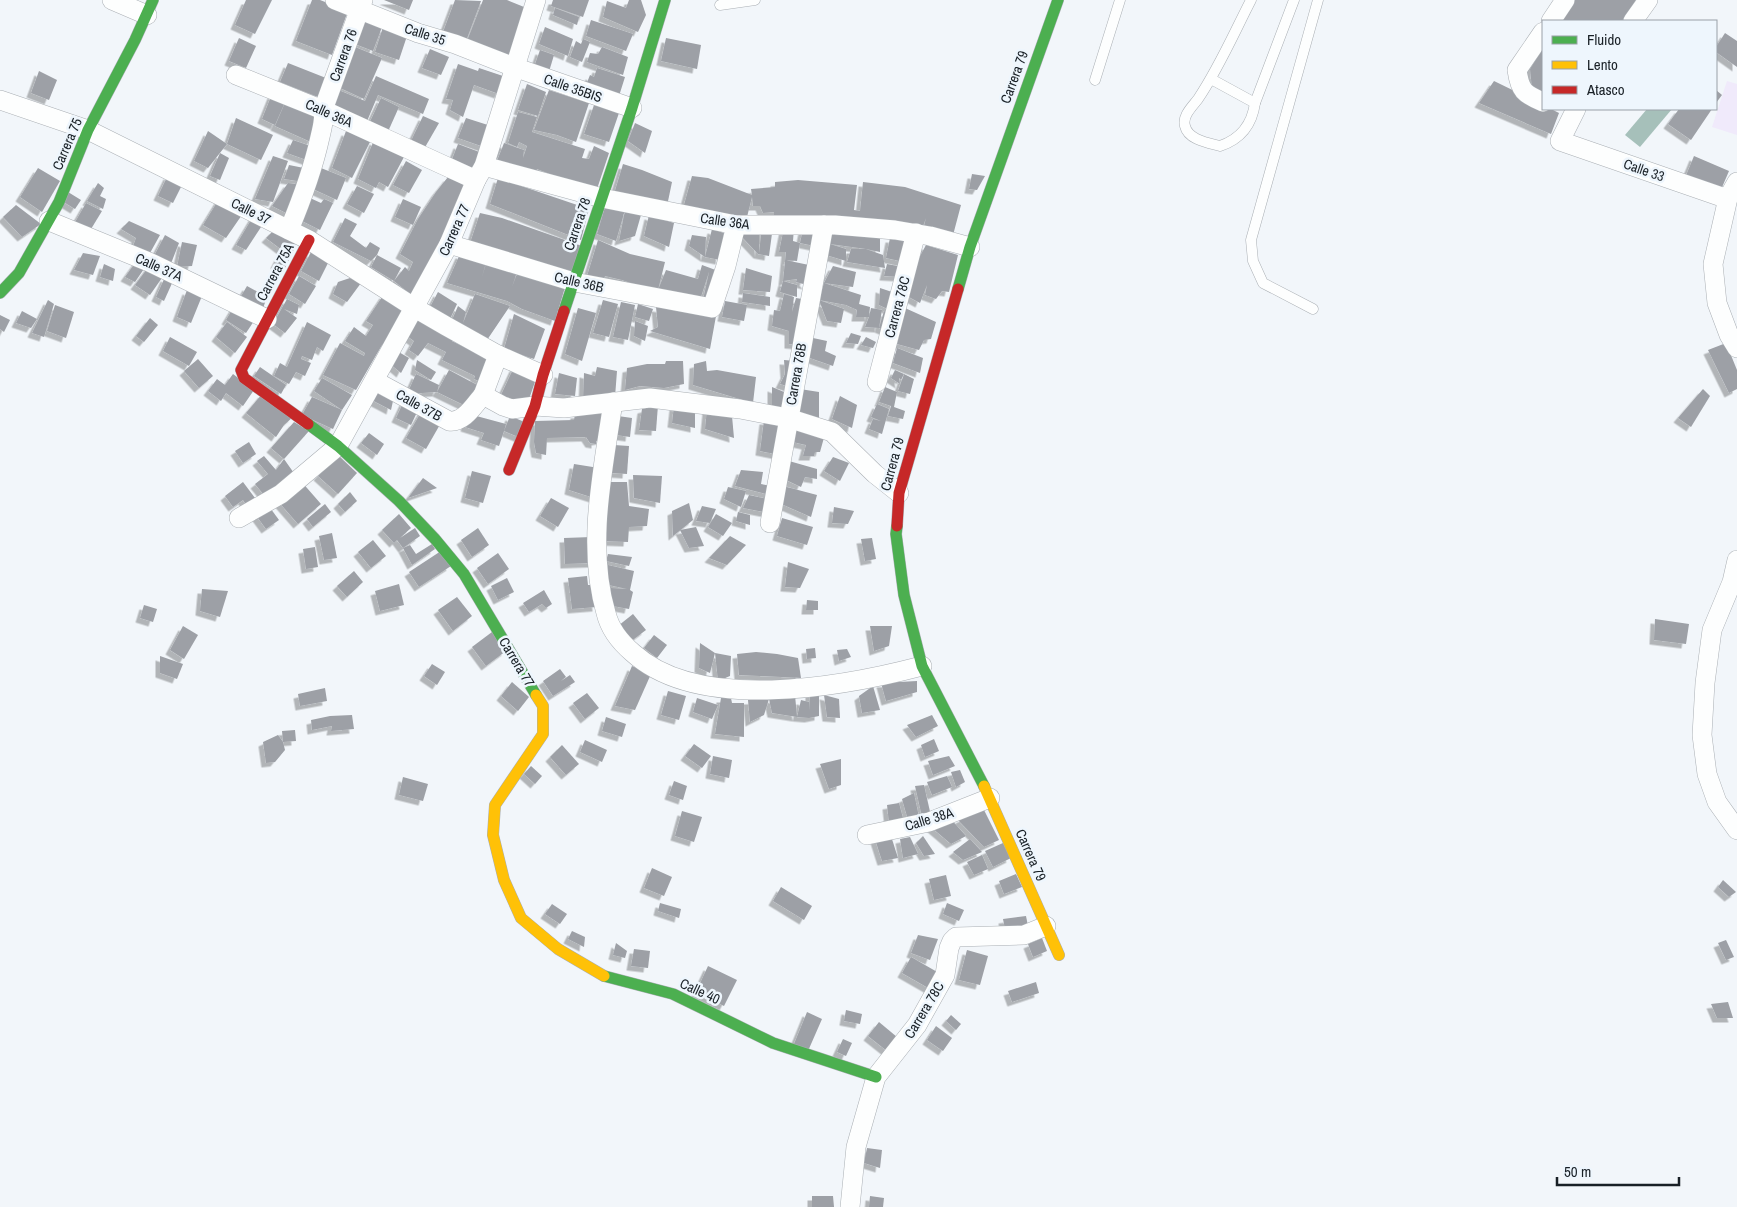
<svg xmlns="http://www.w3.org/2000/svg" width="1737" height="1207" viewBox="0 0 1737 1207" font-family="'Archivo Narrow',sans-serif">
	<defs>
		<filter id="shadow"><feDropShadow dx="-4.5" dy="4.5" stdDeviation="0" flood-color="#0004"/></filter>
	</defs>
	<rect width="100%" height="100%" fill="#f2f6fa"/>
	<polygon fill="#f0eafb" points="1727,81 1737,84 1737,135 1712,127"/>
	<polygon fill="#a6c0ba" points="1647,109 1672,109 1640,147 1625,135"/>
	<g fill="#9da0a6" filter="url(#shadow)">
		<polygon points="246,0 272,0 255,34 235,25"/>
		<polygon points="312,0 320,0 348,11 332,55 296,41"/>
		<polygon points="384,0 413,0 409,10"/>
		<polygon points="455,0 481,1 466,41 443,32"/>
		<polygon points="483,0 507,0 529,9 510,58 467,41"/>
		<polygon points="553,0 589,0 583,17 551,6"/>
		<polygon points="629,0 641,0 646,15 638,32 603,17 607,1 626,8"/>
		<polygon points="1573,0 1636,0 1622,21 1560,21"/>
		<polygon points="555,8 579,17 577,25 553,15"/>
		<polygon points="364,20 382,27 373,51 355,44"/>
		<polygon points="591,20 633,34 626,51 586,36"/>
		<polygon points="383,27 407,36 399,60 375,52"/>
		<polygon points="545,27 573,39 568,56 539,44"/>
		<polygon points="1725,33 1737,41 1737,67 1716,52 1716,47"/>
		<polygon points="239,38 256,46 246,68 229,61"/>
		<polygon points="666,38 701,45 697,69 661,61"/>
		<polygon points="583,39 590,42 582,62 570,57 576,41 581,44"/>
		<polygon points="355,47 382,58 364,99 338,87"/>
		<polygon points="602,47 628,57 623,75 587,62 590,53 598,54"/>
		<polygon points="1543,48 1543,96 1532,89 1530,69"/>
		<polygon points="430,49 449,57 441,75 422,68"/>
		<polygon points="540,50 554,55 548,75 533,70"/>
		<polygon points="288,63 326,78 318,97 280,82"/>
		<polygon points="458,64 478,71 479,68 506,77 499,94 474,85 463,117 450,110 453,100 446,99"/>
		<polygon points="597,68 625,77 619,96 586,85 590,75 594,77"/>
		<polygon points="39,71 57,80 49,100 31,93"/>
		<polygon points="376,76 429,99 423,114 378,95 365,126 327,110 336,89 365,101"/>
		<polygon points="1494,81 1543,105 1543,109 1551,109 1559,113 1551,134 1479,103"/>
		<polygon points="527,84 546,92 538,116 518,110"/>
		<polygon points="549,90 589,103 576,142 557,135 534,130"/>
		<polygon points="1716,90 1722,95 1716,103"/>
		<polygon points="272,94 286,100 275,125 262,119"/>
		<polygon points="287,98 323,114 311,142 275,126"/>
		<polygon points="381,98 399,107 386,136 367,128"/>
		<polygon points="594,105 619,113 609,142 584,134"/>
		<polygon points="1679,109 1712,109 1691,140 1668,124"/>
		<polygon points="518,112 537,117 532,132 585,149 582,158 589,159 594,146 609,153 596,192 537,169 535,174 497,161 504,143 524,150 523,158 527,146 519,142 517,147 508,143"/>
		<polygon points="423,116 439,123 424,149 410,143"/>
		<polygon points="236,118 273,135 261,160 227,144"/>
		<polygon points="466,118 491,126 484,147 458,138"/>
		<polygon points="635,123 652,131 645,153 628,141"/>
		<polygon points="208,131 227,144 208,168 194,161"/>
		<polygon points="346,131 371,140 352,178 332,168"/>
		<polygon points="293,140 316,148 312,162 287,153"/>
		<polygon points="374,140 404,157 388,187 379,182 376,188 358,179"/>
		<polygon points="458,144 482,153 476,171 451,162"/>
		<polygon points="220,153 229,158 220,180 210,176"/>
		<polygon points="273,156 288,161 273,202 255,199"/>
		<polygon points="1694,156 1729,171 1720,192 1685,178"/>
		<polygon points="406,161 422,170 409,193 393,185"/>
		<polygon points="623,164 642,170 672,182 667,206 614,194"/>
		<polygon points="289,165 309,169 304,182 284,179"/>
		<polygon points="38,168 60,181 42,212 20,197"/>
		<polygon points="321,168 346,178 337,200 313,189"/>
		<polygon points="972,174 985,176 977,190 969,189"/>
		<polygon points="168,175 183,183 173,203 158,196"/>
		<polygon points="692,176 708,178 752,195 751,189 775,187 775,182 798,180 857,185 854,210 860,211 863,182 905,187 961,205 952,239 923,230 926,218 922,229 774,223 774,212 763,213 760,206 753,206 752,197 746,221 682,212"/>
		<polygon points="448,177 471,187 414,297 394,281 371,267 377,255 401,268 394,281 405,267 409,271 413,262 400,254 418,219 436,192"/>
		<polygon points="498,178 589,209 581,240 490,204"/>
		<polygon points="98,183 104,188 100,196 106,199 103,209 87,201"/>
		<polygon points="288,183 302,185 294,217 272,206"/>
		<polygon points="357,186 374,194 364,213 347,204"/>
		<polygon points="68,192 81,200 75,209 62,201"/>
		<polygon points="310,198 321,203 324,199 333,203 320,230 300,220"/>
		<polygon points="219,199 244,212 226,238 203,225"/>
		<polygon points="403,199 421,207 413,225 395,217"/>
		<polygon points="86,203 102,211 88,234 74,224"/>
		<polygon points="16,205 41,224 22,237 3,217"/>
		<polygon points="605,207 625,210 641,215 635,236 619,241 625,210 616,241 597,234"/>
		<polygon points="480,213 502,218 582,246 573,278 468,249"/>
		<polygon points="254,215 265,221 246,250 236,245"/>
		<polygon points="649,215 674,223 669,247 644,236"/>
		<polygon points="345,218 357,224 350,236 366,248 370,242 380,248 377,255 371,261 333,242"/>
		<polygon points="129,221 160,235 150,253 132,249 136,238 121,229"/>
		<polygon points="762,226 773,226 769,256 758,254 742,237 750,228 759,228 759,253"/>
		<polygon points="784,227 794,228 793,241 800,243 797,261 785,260 809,265 807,277 804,281 807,285 796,282 797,279 783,281 786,252 779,252"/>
		<polygon points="712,229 724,233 720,260 705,257 689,246 692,235 706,237 705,257"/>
		<polygon points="803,229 818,232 819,247 800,243"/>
		<polygon points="274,230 297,243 283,272 275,264 282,250 266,238"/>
		<polygon points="832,231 880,236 880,252 866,249 830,244"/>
		<polygon points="165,235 179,243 170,266 154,256"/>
		<polygon points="890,238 909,240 904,262 886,258"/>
		<polygon points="598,240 630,254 665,262 658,290 666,270 698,279 702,265 721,272 712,302 703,300 709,272 700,300 693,295 691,298 657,292 622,280 605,276 604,279 587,276"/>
		<polygon points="182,242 197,245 192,266 177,267"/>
		<polygon points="830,244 846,249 846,261 826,255"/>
		<polygon points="926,245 958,255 949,292 942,291 936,299 925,295 927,285 920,303 909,297 918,260"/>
		<polygon points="851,249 866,249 883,255 885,268 847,262"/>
		<polygon points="311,252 329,261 319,281 301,271"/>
		<polygon points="83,253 100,256 93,275 74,270"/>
		<polygon points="460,254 487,259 482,277 488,257 519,266 512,287 518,271 566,284 555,321 522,309 507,301 447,283"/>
		<polygon points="138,259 146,266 135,282 125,277"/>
		<polygon points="104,264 115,269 113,281 100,277"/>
		<polygon points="887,264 903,267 901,277 884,276"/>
		<polygon points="150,265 164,275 150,295 135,285"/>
		<polygon points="833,266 856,272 853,287 824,283 861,295 859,304 870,307 869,317 871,308 882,310 879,328 865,327 869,317 856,317 857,310 846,305 819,300 824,283"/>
		<polygon points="746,268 772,276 770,292 743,290"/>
		<polygon points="299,276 316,286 305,304 289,294"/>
		<polygon points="165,277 173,281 164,301 156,297"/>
		<polygon points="350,278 361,283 347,302 333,294 338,282"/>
		<polygon points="783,281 797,285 797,297 780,292"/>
		<polygon points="247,286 267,297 262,311 240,298"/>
		<polygon points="880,288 892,292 894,312 879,305"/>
		<polygon points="187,290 202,296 191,323 177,317"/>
		<polygon points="438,292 457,304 450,319 430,307"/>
		<polygon points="743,293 770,297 770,306 742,302"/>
		<polygon points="384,294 404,308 393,337 382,345 356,390 323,375 340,343 364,356 365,353 345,341 354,327 366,336 373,325 366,321"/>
		<polygon points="475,294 510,306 487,340 452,320 458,306 466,312 463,323"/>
		<polygon points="784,294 794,297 792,312 796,298 808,300 801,345 789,344 789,331 772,326 774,310 780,311"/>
		<polygon points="287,299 299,305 297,314 284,309 297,318 285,333 273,324"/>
		<polygon points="48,300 54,304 44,337 32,333"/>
		<polygon points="603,300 618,304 609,337 593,333"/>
		<polygon points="819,300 844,309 841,323 827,321"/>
		<polygon points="725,301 747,305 744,321 722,317"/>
		<polygon points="621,302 635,305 628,340 613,337"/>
		<polygon points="638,304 653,309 649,321 635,317"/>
		<polygon points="55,305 74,312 66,338 47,331"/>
		<polygon points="235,305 256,318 246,333 226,320"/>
		<polygon points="656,307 716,316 710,349 650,331 658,327"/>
		<polygon points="578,308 596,313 582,361 565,354"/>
		<polygon points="905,308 936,322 931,339 924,340 919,350 897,344 899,337 895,336"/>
		<polygon points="22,311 37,319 31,328 16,323"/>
		<polygon points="884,311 891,315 888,332 879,328"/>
		<polygon points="514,314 545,329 534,359 504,349"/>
		<polygon points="0,315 10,320 4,332 0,329"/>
		<polygon points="419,316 454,338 452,341 491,360 481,382 474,379 475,376 442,360 446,352 428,343 418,356 409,350 414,341 407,336"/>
		<polygon points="150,318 158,325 144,342 136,336"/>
		<polygon points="635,321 648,326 645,341 634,336"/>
		<polygon points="227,322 247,337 235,353 216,337"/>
		<polygon points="307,322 331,335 323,351 317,347 312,360 302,356 301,359 311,363 305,376 296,372 289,384 274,376 280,363 287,367"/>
		<polygon points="851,333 861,336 858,344 846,343"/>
		<polygon points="170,337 197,352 189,366 163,351"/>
		<polygon points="866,337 876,342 873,348 861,345"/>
		<polygon points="813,338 827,341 825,351 836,356 833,366 807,357"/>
		<polygon points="1726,343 1737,370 1737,389 1729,393 1708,350"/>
		<polygon points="897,348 923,358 920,373 893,363"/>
		<polygon points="397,351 409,358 401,373 389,363"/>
		<polygon points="198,359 213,376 199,388 184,371"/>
		<polygon points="417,360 436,372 431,380 415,370"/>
		<polygon points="784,360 796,361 794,388 780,384 785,374"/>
		<polygon points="666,361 683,361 684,384 664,388 640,386 625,390 627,368 647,364 665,364"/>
		<polygon points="706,361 707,371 717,370 756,377 753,403 693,385 694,364"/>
		<polygon points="260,367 286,385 281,394 254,376"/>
		<polygon points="514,367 537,376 527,405 501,395"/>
		<polygon points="597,367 617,371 615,397 583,401 584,373 595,376"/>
		<polygon points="449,370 479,386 468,407 437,392 407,394 416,374 439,385 437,392"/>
		<polygon points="895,370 904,374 901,380 899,378 900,384 891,378"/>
		<polygon points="559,373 577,378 575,396 555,394"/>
		<polygon points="233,374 254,390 243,406 226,393 221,401 208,391 217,379 225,385"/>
		<polygon points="904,374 914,379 910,394 898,391"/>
		<polygon points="322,378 352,395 342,410 314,391"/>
		<polygon points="772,387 789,394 786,411 772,408"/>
		<polygon points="885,387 897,392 894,407 905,411 903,419 888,416 891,406 879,402"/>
		<polygon points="800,389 819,392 819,420 795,413"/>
		<polygon points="1703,389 1710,396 1691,427 1678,418"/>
		<polygon points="371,390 393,401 391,410 368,398"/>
		<polygon points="263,393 293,417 284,425 276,437 246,413"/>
		<polygon points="840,396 857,405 852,428 832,419"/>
		<polygon points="312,397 342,410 333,429 302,415"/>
		<polygon points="404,401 419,408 411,425 396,418"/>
		<polygon points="877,404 889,409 882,434 869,429 873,419 881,421 871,417"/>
		<polygon points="658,405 656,431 639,430 642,409"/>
		<polygon points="674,406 695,408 695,428 672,423"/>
		<polygon points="423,409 442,421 426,449 406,438"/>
		<polygon points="707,409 732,416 734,438 705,429"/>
		<polygon points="603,412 601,440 596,441 596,444 590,443 586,437 547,438 546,455 536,453 534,442 535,421 574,420 575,414"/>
		<polygon points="469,414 506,424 504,431 510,416 527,423 521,438 504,431 499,446 481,440 484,433 465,427"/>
		<polygon points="618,416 632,418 630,437 616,435"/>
		<polygon points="764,420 785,422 780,455 760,451"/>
		<polygon points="294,422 309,431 284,459 271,448"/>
		<polygon points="791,428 825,434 820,452 815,452 814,456 803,456 806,445 788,441"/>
		<polygon points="369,433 384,444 377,455 361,443"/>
		<polygon points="249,442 256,454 243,463 235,451"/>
		<polygon points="614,445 629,446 627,474 612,473"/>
		<polygon points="338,455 357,473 338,494 318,476"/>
		<polygon points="264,456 276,470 284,459 296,476 268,500 255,484 268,474 257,461"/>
		<polygon points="833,457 849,463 840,481 824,471"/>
		<polygon points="789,461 817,469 817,479 805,477 801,487 784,479"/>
		<polygon points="574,464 599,468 594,498 569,490"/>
		<polygon points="741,470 763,472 761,484 776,487 774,496 735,486"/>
		<polygon points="472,471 491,476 483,503 465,498"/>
		<polygon points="633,475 662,476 660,503 634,498"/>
		<polygon points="423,478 437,488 408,498"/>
		<polygon points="300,480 321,504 298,524 277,500"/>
		<polygon points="243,482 258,502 249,509 243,500 233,507 225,496"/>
		<polygon points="605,482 627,482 629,506 649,509 647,526 629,527 628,542 601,541 608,507"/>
		<polygon points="783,486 817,495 811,517 779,503"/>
		<polygon points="728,487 746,491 741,507 724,499"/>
		<polygon points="350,492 357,501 345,512 338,504"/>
		<polygon points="749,495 772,500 769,513 743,508"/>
		<polygon points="551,498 569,508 558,527 540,516"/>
		<polygon points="689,503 693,520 673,536 672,511"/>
		<polygon points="325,504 331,512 313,527 307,519"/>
		<polygon points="268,505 279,520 266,529 255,514"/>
		<polygon points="702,506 716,509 710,523 696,521"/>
		<polygon points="834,507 854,511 848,524 832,523"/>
		<polygon points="738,512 750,515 750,525 736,521"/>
		<polygon points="399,514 411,528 400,538 415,528 420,536 403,548 397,540 394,543 382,530"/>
		<polygon points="716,514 732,523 723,536 708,527"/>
		<polygon points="782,518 813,527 807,545 777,536"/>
		<polygon points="696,527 704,546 689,548 680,530"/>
		<polygon points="478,528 489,545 472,557 461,540"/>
		<polygon points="332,533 337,558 324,560 319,536"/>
		<polygon points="730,536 746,545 727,565 709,558"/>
		<polygon points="592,537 593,563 565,564 564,538"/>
		<polygon points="872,538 876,559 865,561 861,539"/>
		<polygon points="373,540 386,556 371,568 358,552"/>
		<polygon points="432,544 435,549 412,565 403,548 410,545 416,554"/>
		<polygon points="315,547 318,567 306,569 303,549"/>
		<polygon points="441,551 451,566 419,587 409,572"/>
		<polygon points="498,553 509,569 488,584 477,568"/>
		<polygon points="608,554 632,557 629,566 606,561"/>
		<polygon points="788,562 809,569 800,588 785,587"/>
		<polygon points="608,565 634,571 630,590 633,592 629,609 607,605 611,588 627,589 604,584"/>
		<polygon points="354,571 363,582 347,597 337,586"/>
		<polygon points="587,576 588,585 595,585 597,607 572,609 568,578"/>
		<polygon points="507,578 514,592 498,600 491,586"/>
		<polygon points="399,584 404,605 380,611 375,591"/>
		<polygon points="202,589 228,591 220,617 200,611"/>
		<polygon points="544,590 552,604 546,608 542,604 529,612 523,603"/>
		<polygon points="457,597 472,616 453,631 438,610"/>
		<polygon points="807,600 818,601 818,610 806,610"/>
		<polygon points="144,605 157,609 153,622 140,618"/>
		<polygon points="633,614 646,630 630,642 618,626"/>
		<polygon points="1655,619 1689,624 1686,644 1654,640"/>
		<polygon points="183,626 198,635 184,659 170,650"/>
		<polygon points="870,626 892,626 889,646 874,651"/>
		<polygon points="492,632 506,651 486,666 472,647"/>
		<polygon points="654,635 667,645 657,658 644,648"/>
		<polygon points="700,643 715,653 731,656 730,676 718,681 715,653 710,673 699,668"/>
		<polygon points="815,648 816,658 807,659 806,649"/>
		<polygon points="847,649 851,657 839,661 837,650"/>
		<polygon points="756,652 777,654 798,658 801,678 739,675 737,654"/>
		<polygon points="160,656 183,664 177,679 160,673"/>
		<polygon points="432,664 445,672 437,685 424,676"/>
		<polygon points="632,666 651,674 635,710 615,706"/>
		<polygon points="560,669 566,677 561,681 570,675 575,682 553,696 543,681"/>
		<polygon points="917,681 917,692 886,701 881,683"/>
		<polygon points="512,682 529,697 518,711 501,696"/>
		<polygon points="873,686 880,710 862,713 859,696"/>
		<polygon points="325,688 327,701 300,706 298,694"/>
		<polygon points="668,691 686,696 679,720 661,715"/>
		<polygon points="819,692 819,716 809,718 797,717 801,700 809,702 809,711 810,693"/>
		<polygon points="587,693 599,708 585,719 573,703"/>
		<polygon points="795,695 797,717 772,713 769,699"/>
		<polygon points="824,695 839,699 840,718 827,717"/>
		<polygon points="697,698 718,705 712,719 693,712"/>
		<polygon points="721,698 731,698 732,703 744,703 744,737 715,734"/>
		<polygon points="769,699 764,715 750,722 748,700"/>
		<polygon points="352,715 354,729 331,731 332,726 312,730 311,720 330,716"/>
		<polygon points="932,715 938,726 916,737 907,725"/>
		<polygon points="606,717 626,724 622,737 602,731"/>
		<polygon points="295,730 296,741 283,742 285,750 275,762 266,763 263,742 278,735 283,742 282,731"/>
		<polygon points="934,739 939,751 925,757 921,745"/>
		<polygon points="585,740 607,750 602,762 580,752"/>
		<polygon points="694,744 711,756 702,768 685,756"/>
		<polygon points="562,745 579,764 566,775 550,757"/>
		<polygon points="713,756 732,760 729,778 710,774"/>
		<polygon points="949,756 955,766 933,775 928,761"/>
		<polygon points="841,759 841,785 829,789 820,764"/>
		<polygon points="531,766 542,776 535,784 524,774"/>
		<polygon points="960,770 965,782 956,787 951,772"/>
		<polygon points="947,776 952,787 932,795 927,782"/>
		<polygon points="403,777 428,784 423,801 399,795"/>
		<polygon points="674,781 687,786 683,800 669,795"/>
		<polygon points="924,785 931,816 922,817 915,786"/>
		<polygon points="914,793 919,817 908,820 902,799"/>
		<polygon points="899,803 904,822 889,823 887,805"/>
		<polygon points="983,808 999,840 984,847 958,820"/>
		<polygon points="682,811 702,817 694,842 675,836"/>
		<polygon points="949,817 966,836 951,844 931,827"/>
		<polygon points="891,836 898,858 882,861 875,839"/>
		<polygon points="923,836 935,854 924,856 916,843"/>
		<polygon points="910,837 918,854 903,858 900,839"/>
		<polygon points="970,839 982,852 963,860 953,852"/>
		<polygon points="1003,843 1011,858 993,867 985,851"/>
		<polygon points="982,855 988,869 974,875 967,862"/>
		<polygon points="652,868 672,877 664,896 644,888"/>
		<polygon points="1016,874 1022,887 1004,894 999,881"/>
		<polygon points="946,875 951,896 934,900 929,879"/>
		<polygon points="1723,880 1736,892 1729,897 1718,887"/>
		<polygon points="781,887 812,906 804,920 773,901"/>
		<polygon points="660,903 681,909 679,918 658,911"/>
		<polygon points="947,903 964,910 959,921 943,914"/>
		<polygon points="552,904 567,914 560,924 545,914"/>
		<polygon points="1026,916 1028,926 1005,929 1003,919"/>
		<polygon points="572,931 585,937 584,947 568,939"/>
		<polygon points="918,935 938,939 930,960 911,953"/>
		<polygon points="1042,938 1047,951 1033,957 1028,944"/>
		<polygon points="1726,940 1734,957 1726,960 1718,943"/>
		<polygon points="616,943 627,951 625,958 613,955"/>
		<polygon points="634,949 650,951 648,968 631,966"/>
		<polygon points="967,950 988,956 980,985 959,980"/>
		<polygon points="911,957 939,973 930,989 902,973"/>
		<polygon points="708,966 737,980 724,1006 696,992"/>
		<polygon points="1036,982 1039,993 1012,1002 1008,991"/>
		<polygon points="1728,1002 1733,1018 1717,1018 1711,1004"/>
		<polygon points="846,1010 862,1014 860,1024 844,1021"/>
		<polygon points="807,1012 822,1019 808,1051 794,1044"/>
		<polygon points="951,1015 961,1024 956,1030 946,1021"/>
		<polygon points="879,1022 897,1037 887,1051 868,1036"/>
		<polygon points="936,1026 952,1038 943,1051 927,1040"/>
		<polygon points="843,1039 852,1043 846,1056 837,1052"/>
		<polygon points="867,1148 882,1150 880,1168 864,1163"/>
		<polygon points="812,1196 833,1196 834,1207 812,1207"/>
		<polygon points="870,1196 884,1198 883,1207 869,1207"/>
	</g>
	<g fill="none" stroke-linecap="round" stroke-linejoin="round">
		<g stroke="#aaafb4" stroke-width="11">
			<g id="lane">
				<polyline points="720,5 755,0"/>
				<path d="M1211 79 1255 103C1252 125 1241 139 1220 146 1209 143 1188 140 1185 126 1182 116 1192 107 1198 99 1219 68 1234 33 1251 0"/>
				<polyline points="1095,80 1120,0"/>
				<polyline points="1255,103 1294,0"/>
				<polyline points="1313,309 1263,283 1253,261 1251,240 1318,0"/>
			</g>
		</g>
		<g stroke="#aaafb4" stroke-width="20">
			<g id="street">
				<polyline points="112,0 147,15"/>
				<polyline points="335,0 418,33 455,44 514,67 632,108"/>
				<polyline points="1551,21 1565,0"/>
				<polyline points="1633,21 1648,0"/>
				<path d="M1543 32 1517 70C1520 91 1524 94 1543 102"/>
				<polyline points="236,75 323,110 476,180"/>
				<polyline points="0,100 88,130 309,240 415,308 446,326 498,355 543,375"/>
				<polyline points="1576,109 1560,141 1719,196 1728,198"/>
				<polyline points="484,166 602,198 736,225 835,225 895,230 930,236 970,247"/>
				<polyline points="1737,182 1728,198 1713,264 1717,303 1729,335 1737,348"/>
				<polyline points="49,221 149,262 267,319"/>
				<path d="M289 230C302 199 313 169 320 137 322 128 325 119 323 110L363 0"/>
				<polyline points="449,244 574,282 712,308 726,266 736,225"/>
				<polyline points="498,355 483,395 503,406 512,409 535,406 564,408 650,398 740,409 788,418 832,432 875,474 899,493"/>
				<path d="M375 381 449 421C464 423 474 405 483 395"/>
				<polyline points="877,382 916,233"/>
				<path d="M613 402C603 471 586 545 606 613 610 630 620 642 633 653 699 713 842 687 922 666"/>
				<polyline points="239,518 281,494 338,446 449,244 476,180 484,166 536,0"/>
				<polyline points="770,523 824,225"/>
				<polyline points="1737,560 1732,582 1712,630 1705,683 1702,735 1707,774 1717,802 1737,830"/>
				<polyline points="867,835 929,822 990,798"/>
				<polyline points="850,1207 856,1147 876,1077 917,1025 945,975 949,948 952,941 956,937 1024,935 1046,926"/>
			</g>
		</g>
		<g stroke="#aaafb4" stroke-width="12">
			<g id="fast">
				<polyline points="958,289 970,247 1058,0"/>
				<polyline points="0,293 19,273 59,202 88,130 135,40 153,0"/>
				<polyline points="564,311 632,108 665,0"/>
				<polyline points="308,424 338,446 399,501 435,539 464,574 536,695"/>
				<polyline points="897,526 896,534 904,595 922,666 984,786"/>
				<polyline points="604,976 673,994 773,1043 876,1077"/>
			</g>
		</g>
		<g stroke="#aaafb4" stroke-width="12">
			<g id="slow">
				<polyline points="536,695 543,706 543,734 495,805 493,835 504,880 521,918 558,949 604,976"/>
				<polyline points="984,786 1059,955"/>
			</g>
		</g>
		<g stroke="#aaafb4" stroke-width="12">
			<g id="jam">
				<polyline points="308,424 244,378 241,370 309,240"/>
				<polyline points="509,470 535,406 543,375 564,311"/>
				<polyline points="897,526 899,493 958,289"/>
			</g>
		</g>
		<use href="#lane" stroke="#fdfefe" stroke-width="10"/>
		<use href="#street" stroke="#fdfefe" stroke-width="19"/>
		<use href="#fast" stroke="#4caf50" stroke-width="11"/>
		<use href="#slow" stroke="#ffc107" stroke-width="11"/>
		<use href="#jam" stroke="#c62828" stroke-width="11"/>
	</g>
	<g text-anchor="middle" stroke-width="5" stroke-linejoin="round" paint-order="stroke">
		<g font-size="14" fill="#192026" stroke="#eef6fd">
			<text transform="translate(425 34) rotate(18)" y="5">Calle 35</text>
			<text transform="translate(343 55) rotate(-70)" y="5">Carrera 76</text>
			<text transform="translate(1014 77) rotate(-70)" y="5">Carrera 79</text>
			<text transform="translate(573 88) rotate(19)" y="5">Calle 35BIS</text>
			<text transform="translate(329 113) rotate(24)" y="5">Calle 36A</text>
			<text transform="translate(67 144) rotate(-67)" y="5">Carrera 75</text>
			<text transform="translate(1644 170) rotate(19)" y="5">Calle 33</text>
			<text transform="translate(251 211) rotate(26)" y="5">Calle 37</text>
			<text transform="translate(725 221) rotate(8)" y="5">Calle 36A</text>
			<text transform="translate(577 224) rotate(-71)" y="5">Carrera 78</text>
			<text transform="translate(454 230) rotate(-66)" y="5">Carrera 77</text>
			<text transform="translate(159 267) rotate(24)" y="5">Calle 37A</text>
			<text transform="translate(275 272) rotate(-62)" y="5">Carrera 75A</text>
			<text transform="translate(579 282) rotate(13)" y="5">Calle 36B</text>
			<text transform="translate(897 307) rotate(-75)" y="5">Carrera 78C</text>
			<text transform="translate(796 374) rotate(-80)" y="5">Carrera 78B</text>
			<text transform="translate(419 405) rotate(29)" y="5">Calle 37B</text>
			<text transform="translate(892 464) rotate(-75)" y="5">Carrera 79</text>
			<text transform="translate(517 662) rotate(59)" y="5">Carrera 77</text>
			<text transform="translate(929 819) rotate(-17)" y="5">Calle 38A</text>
			<text transform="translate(1031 855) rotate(66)" y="5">Carrera 79</text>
			<text transform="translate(700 991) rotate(25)" y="5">Calle 40</text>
			<text transform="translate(924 1010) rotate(-59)" y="5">Carrera 78C</text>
		</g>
	</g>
	<rect x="1542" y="20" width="175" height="90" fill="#eef6fd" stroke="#99a0a7"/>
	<rect x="1552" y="36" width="25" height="8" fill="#4caf50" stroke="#99a0a7"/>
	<text x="1587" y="45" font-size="15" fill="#192026">Fluido</text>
	<rect x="1552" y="61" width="25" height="8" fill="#ffc107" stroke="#99a0a7"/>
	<text x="1587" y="70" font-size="15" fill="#192026">Lento</text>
	<rect x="1552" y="86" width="25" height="8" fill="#c62828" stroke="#99a0a7"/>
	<text x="1587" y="95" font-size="15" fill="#192026">Atasco</text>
	<path d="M1557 1177v8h122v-8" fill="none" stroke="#192026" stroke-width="2.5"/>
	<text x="1564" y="1177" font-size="15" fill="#192026" stroke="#eef6fd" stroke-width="4" paint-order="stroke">50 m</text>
</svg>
